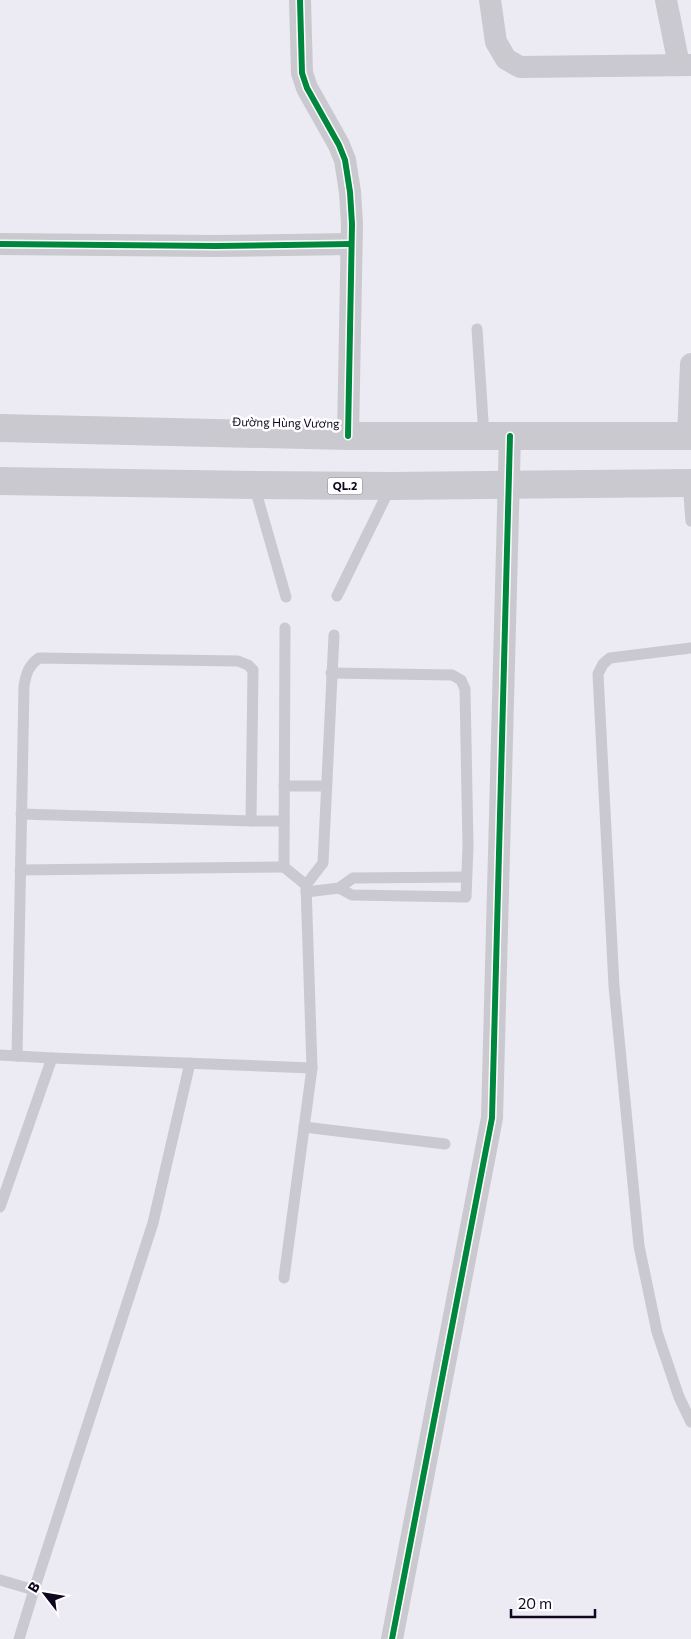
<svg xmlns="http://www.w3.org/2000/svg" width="691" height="1639" viewBox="0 0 691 1639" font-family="Commissioner,sans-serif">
	<rect width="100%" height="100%" fill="#eceaf2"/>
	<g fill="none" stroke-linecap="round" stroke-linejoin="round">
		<g stroke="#cac9cf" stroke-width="11">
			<polyline points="477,329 484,436"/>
			<polyline points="688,483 691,521"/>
			<polyline points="254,485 286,597"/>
			<polyline points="337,596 390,488"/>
			<polyline points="285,628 284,867 306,885"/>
			<polyline points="691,648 610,658 603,664 598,674 614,986 639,1246 657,1332 679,1397 691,1422"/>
			<polyline points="331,673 452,675 461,680 465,689 468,846 466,897 352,895 339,888"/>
			<polyline points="284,786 326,786"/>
			<polyline points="21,814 251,821 284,821"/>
			<polyline points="20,870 284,867"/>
			<polyline points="306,892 339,888 353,878 466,877"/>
			<polyline points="0,1055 52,1058 312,1068"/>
			<path d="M17 1056 24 686C26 674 28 666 39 658L238 661 248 665 253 670 251 821"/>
			<polyline points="304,1127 445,1144"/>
			<polyline points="0,1207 52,1058"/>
			<polyline points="284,1278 312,1068 306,885 323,863 334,635"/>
			<polyline points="0,1580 34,1590 19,1639"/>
			<polyline points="34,1590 153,1223 190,1063"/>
		</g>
		<g stroke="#cac9cf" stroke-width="22">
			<polyline points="300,0 302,73 307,88 339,145 345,160 350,192 352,224 348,436"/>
			<polyline points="490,0 496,42 506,59 520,67 691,65"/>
			<polyline points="666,0 679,65"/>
			<polyline points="0,244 216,246 351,244"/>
			<polyline points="688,436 691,364"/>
			<polyline points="392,1639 492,1118 510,436"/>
		</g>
		<g stroke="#cac9cf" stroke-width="28">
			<polyline points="0,428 348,436 691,436"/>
			<polyline points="0,481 254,485 391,486 691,483"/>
		</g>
		<g stroke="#fff" stroke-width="9">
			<g id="cycleway">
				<polyline points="300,0 302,73 307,88 339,145 345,160 350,192 352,224 348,436"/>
				<polyline points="0,244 216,246 351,244"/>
				<polyline points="392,1639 492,1118 510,436"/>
			</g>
		</g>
		<use href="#cycleway" stroke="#00873e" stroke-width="6"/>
	</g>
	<g text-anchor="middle" stroke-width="5" stroke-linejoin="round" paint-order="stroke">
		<rect fill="#fff" stroke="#585163" stroke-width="1" x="327.5" y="477.5" width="35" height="17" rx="4"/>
		<g font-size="11" font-weight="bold" fill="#100620">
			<text x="345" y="490">QL.2</text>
		</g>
		<g font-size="12" fill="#100620" stroke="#fff">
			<text transform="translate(286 423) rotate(1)" y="4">Đường Hùng Vương</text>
		</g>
	</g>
	<g transform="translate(45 1594) rotate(301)" stroke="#ffffff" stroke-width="4" paint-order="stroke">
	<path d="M0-4L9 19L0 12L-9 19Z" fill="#100620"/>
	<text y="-8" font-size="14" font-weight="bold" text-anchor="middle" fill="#100620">B</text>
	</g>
	<path d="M511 1609v8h84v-8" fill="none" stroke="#100620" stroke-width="2.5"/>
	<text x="518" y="1609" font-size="15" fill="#100620" stroke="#ffffff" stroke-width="4" paint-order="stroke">20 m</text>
</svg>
